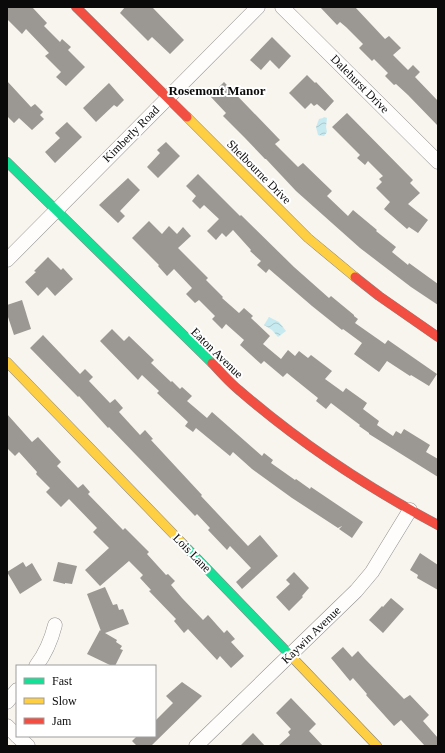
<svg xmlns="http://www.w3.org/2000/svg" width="445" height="753" viewBox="0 0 445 753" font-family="Georgia,serif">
	<defs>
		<pattern id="water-waves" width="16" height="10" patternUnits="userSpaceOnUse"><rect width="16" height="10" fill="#c7eaf0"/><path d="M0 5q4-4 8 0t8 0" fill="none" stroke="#aac7cc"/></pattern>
	</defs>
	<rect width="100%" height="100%" fill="#f8f4ee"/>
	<g fill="url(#water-waves)">
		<polygon points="324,117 327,118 326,127 327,132 324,136 318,135 316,127 319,119 323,118"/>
		<polygon points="269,317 279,322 286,331 278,337 272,330 264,325"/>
	</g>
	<g fill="#9b9894">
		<polygon points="7,7 32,7 47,23 44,26 60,42 62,39 71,47 68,50 85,67 66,86 56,77 61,72 45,56 49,53 26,29 22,34 7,19"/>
		<polygon points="125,7 152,7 184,40 170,54 152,37 148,41 120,13"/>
		<polygon points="320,7 355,7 385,39 389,36 401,48 393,55 408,70 413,65 420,72 415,77 438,101 438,126 408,95 396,84 394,85 385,76 388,73 374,59 372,61 359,48 363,44 346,27 340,22 337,25"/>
		<polygon points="272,37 291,56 279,69 270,60 261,70 250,60"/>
		<polygon points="307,75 315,83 316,82 334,101 325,111 317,104 314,106 311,103 305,109 289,93"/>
		<polygon points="7,81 31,107 35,104 43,112 40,115 44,119 32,130 19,118 14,123 7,116"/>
		<polygon points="224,82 280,140 275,144 298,167 303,163 332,191 327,196 348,216 353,210 377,230 376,231 396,247 392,252 408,265 409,263 438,284 438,305 411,287 360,248 296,191 266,159 265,159 245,138 223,116 226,113 210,96"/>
		<polygon points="109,83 124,100 117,107 114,105 96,122 83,108"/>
		<polygon points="347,113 413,180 410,183 420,193 408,204 428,220 418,233 409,227 407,229 384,209 390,202 376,188 382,182 379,179 383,176 368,161 365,165 357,158 360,155 332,127"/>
		<polygon points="67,122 82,137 55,163 45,152 60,138 55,133"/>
		<polygon points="166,142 180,156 158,178 147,167 160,153 157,150"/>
		<polygon points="198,174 240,216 241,215 294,267 329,298 331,296 354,315 354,316 358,319 355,323 385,344 388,340 437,374 429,386 411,375 410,376 387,361 379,372 354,354 362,343 343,329 342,330 312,306 269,269 266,273 257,265 261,261 250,251 251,250 233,230 226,237 222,233 216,240 207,231 219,219 204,205 200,209 192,201 196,196 186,186"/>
		<polygon points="128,178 140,190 120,211 125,216 118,223 99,205"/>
		<polygon points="149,221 162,234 169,226 177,234 183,227 191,236 178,248 208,278 206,280 223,297 222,298 239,313 244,308 253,316 251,318 270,336 263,344 281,359 288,350 295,356 299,351 308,358 311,355 332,371 325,379 343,392 346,388 367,403 363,409 379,421 377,425 393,436 396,431 401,434 404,429 430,445 426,452 438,459 438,477 369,434 369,433 359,426 360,425 352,419 331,403 326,409 316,401 318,398 287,373 283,377 264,361 261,364 240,345 244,340 226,324 222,329 212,319 215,316 199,300 195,303 186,294 192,288 174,269 167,276 158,266 159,265 132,238"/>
		<polygon points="48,257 61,270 63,268 73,279 55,296 47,287 38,296 25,282 36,272 34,271"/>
		<polygon points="22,300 31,329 14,335 7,314 7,305"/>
		<polygon points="112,329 124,341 129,336 154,360 151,363 171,382 172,381 180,389 182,387 192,396 187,401 207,418 212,412 262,456 264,453 273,460 271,463 295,480 296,479 310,489 311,487 363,522 352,538 339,529 342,526 338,528 292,498 252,469 233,452 230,456 196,428 193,432 185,426 188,422 157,393 159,391 142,375 138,380 100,341"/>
		<polygon points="43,335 80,374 85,369 93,377 89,381 110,403 115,399 123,408 119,412 140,435 145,430 153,439 151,440 202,495 201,496 248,546 260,535 278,556 242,589 236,582 251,568 230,546 227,550 208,530 210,528 197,514 195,516 109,427 108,428 79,396 78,397 30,348"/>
		<polygon points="7,414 32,442 38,437 61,462 57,466 78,488 83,484 90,492 88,494 123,530 125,528 149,552 147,554 166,575 168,574 175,581 171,585 182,598 203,620 208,615 224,633 227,630 235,639 231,642 244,656 231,668 220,656 217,660 188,629 184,633 174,621 176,619 149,591 151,590 140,578 143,575 129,561 100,586 85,570 109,548 93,532 97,528 69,499 61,507 46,492 50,488 36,474 37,472 19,452 15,456 7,448"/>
		<polygon points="420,553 438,565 438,590 417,578 418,575 410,570"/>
		<polygon points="23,562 26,567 32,563 42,580 20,594 7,572"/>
		<polygon points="58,562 77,566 72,584 65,583 65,584 53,581"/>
		<polygon points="294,572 309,588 302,596 303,597 289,611 276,597 290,584 286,580"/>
		<polygon points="105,587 113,605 117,604 119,610 123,609 129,624 105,633 117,640 116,642 122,646 120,649 123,650 115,666 112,666 87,654 100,630 101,631 87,594"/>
		<polygon points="391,598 404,609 383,633 369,620 382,606 383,607"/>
		<polygon points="343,647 352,657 358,651 365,659 404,699 410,695 429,715 423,721 438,738 438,746 425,746 401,720 394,726 366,695 367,694 353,678 350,681 331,658"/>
		<polygon points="182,682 202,696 151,746 137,746 132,741 137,736 155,736 155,721 173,703 166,696"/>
		<polygon points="291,698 316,724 309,731 323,746 278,746 290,735 288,732 291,729 276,713"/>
		<polygon points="253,733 265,746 240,746"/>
	</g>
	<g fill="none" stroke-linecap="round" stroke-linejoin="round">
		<g stroke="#918f8d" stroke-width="15">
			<g id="street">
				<polyline points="282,7 438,162"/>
				<polyline points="7,260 258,7"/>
				<path d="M36 666C46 653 51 641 55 625"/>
				<polyline points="7,702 17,690"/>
				<polyline points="7,726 17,736"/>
				<polyline points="17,736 28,746"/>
				<polyline points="196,746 356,591 372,572 410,510"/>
			</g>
		</g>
		<g stroke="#888683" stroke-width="10">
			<g id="fast">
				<polyline points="7,162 212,363"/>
				<polyline points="183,544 290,655"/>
			</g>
		</g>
		<g stroke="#888683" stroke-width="10">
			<g id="slow">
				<polyline points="187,117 308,238 355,277"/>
				<polyline points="7,362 183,544"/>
				<polyline points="290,655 377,746"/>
			</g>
		</g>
		<g stroke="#888683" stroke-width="10">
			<g id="jam">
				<polyline points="76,7 187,117"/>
				<polyline points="355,277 379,296 438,337"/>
				<path d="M212 363C221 373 230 383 240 391 299 442 370 489 438 525"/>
			</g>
		</g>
		<use href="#street" stroke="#fefdfc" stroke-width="14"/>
		<use href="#fast" stroke="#16e098" stroke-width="9"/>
		<use href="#slow" stroke="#ffcf43" stroke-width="9"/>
		<use href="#jam" stroke="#f24e42" stroke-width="9"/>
	</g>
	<g text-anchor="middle" stroke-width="4" stroke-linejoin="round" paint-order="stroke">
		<g font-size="12" fill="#0a0a0a" stroke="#fff">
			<text transform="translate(360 84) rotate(45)" y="4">Dalehurst Drive</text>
			<text transform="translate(131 134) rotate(-45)" y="4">Kimberly Road</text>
			<text transform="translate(259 172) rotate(45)" y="4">Shelbourne Drive</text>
			<text transform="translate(217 353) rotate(44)" y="4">Eaton Avenue</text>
			<text transform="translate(192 553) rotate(46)" y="4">Lois Lane</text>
			<text transform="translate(311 635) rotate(-44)" y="4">Kaywin Avenue</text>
		</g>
		<g font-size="13" font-weight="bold" fill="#0a0a0a" stroke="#fff">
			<text x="217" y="95">Rosemont Manor</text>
		</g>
	</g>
	<rect width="445" height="753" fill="none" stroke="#0a0a0a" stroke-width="16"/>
	<rect x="16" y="665" width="140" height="72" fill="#ffffff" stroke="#9d9d9d"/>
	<rect x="24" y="678" width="20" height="6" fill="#16e098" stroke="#9d9d9d"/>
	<text x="52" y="685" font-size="12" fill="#0a0a0a">Fast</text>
	<rect x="24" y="698" width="20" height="6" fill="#ffcf43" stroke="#9d9d9d"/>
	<text x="52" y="705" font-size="12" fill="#0a0a0a">Slow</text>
	<rect x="24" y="718" width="20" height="6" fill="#f24e42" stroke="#9d9d9d"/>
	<text x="52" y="725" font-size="12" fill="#0a0a0a">Jam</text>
</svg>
